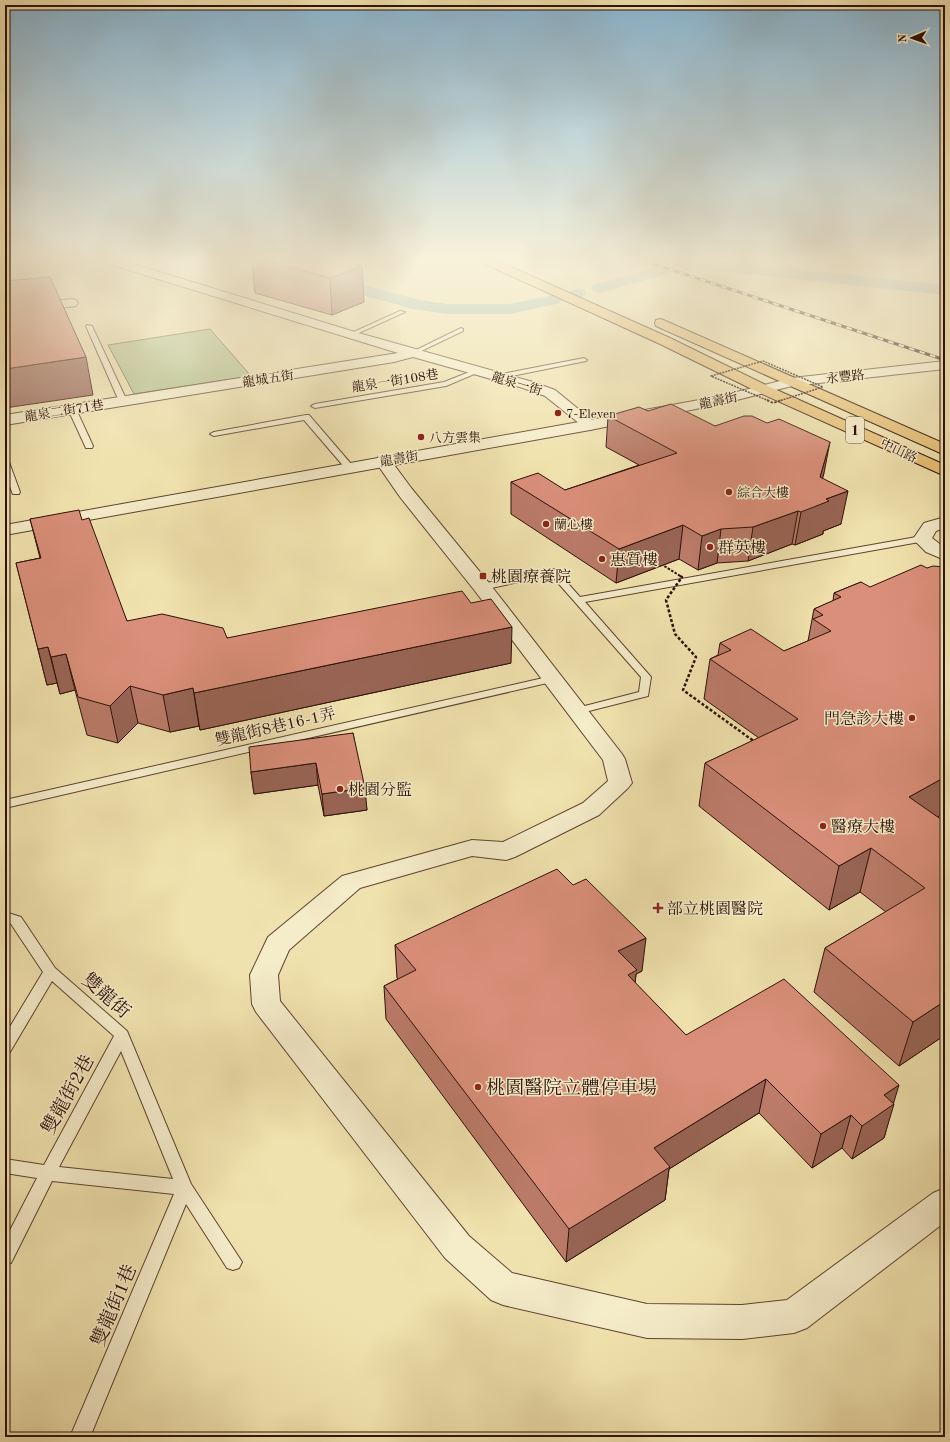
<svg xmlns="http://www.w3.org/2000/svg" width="950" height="1442" viewBox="0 0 950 1442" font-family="'Old Standard TT','Noto Serif TC',serif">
	<rect width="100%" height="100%" fill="#f0e2ae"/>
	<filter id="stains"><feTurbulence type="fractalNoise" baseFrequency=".005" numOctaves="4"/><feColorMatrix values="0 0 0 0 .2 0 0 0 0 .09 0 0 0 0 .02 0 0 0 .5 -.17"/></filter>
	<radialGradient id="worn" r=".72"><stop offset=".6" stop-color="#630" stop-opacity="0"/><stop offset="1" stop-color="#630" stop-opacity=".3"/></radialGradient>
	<polygon fill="#b4c48e" stroke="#706a4a" points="210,329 251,376 134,394 108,345"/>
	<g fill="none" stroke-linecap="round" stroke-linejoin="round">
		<g fill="#9dbcb3" fill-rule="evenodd">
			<polygon points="252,262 278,262 420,300 447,304 510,304 554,295 560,297 562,300 560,303 510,314 447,314 413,309 254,265"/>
			<polygon points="678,262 729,262 945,285 945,295 700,269 684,270 679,268 676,265"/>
			<polygon points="661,266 666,268 669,271 666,274 599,293 593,291 591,288 593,285"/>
			<path d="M578 288 584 290 586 293C582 299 577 299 570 297L568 294 570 291Z"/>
		</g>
		<g stroke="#5e442f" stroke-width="2">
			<g id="service">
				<polygon points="400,311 405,312 352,336 347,335"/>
				<polygon points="87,325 92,326 127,401 126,403 123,403 119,401 86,326"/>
				<polygon points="461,328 463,329 463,331 415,354 410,353"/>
				<polygon points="584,358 587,360 586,361 497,379 493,377 497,375"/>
				<polygon points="477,369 481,371 479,372 446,386 315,408 311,406 315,404 444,382"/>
				<polygon points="69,407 72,407 76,409 93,446 92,448 86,448 85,446 68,409"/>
				<polygon points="306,415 309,415 352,465 352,469 346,469 304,420 214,436 210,434 214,432"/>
				<polygon points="5,460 9,462 20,492 19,494 13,494 12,492 5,473"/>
				<polygon points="922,536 925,537 926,539 925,541 585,602 651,677 648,696 577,714 573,713 572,711 573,709 639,692 641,677 551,575 482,590 477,587 482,584 553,569 556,570 580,597"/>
				<polygon points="552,676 557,679 556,681 5,808 5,800"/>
				<path d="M5 912 21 917 55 968 127 1031 191 1184 242 1262 239 1268 233 1270 227 1268 186 1204 90 1437H70L174 1194 52 1181 11 1263 5 1265V1240L37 1178 5 1173V1159L44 1165 114 1036 52 981 10 1052 5 1054V1035L43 972 11 924 5 922ZM121 1051 173 1179 59 1167Z"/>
			</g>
		</g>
		<g stroke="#5e442f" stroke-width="2">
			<g id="minor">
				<polygon points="108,262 127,262 355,332 533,382 555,390 598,425 595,428 590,430 585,428 545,396 523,388 413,357 394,362 5,425 5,415 398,353 109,264"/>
				<polygon points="72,299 76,300 78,303 76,306 5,315 5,307"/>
				<polygon points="383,456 389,458 412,489 489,583 622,754 625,759 632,783 628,788 599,815 515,857 506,860 472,856 360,888 289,950 278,975 280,1001 469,1236 512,1273 647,1304 742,1305 787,1300 933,1193 945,1188 945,1222 807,1328 794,1333 742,1339 647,1338 503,1305 491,1300 445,1258 256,1012 252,1004 250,975 268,937 342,876 472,840 503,842 583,803 608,781 603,760 475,591 400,497 375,461 377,458"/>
				<polygon points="945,517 945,528 936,531 932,538 945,548 945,560 926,552 913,539 924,523"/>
			</g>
		</g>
		<g stroke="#5e442f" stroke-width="2">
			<polygon id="tertiary" points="945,361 945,369 792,386 721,404 590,430 5,535 5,525 590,420 721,396 792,378"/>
		</g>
		<g stroke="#2d1005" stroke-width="2">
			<g id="primary">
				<polygon points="484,262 500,262 670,338 770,387 945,465 945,476 760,393 660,344 485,264"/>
				<polygon points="661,319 945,444 945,455 656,326 655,323 656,320"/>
			</g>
		</g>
		<use href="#service" fill="#f5ecca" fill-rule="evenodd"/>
		<use href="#minor" fill="#f5ecca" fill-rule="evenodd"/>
		<use href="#tertiary" fill="#f5ecca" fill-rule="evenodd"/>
		<use href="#primary" fill="#e8c177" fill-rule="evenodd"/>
		<g stroke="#2d1005" stroke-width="3">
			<polyline id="rail" points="648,262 945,360"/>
		</g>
		<use href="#rail" stroke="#f5ecca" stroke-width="2" stroke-dasharray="5.5" stroke-linecap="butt"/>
		<polyline stroke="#2d1005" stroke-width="1.5" stroke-dasharray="2 1" stroke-linecap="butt" points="769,401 711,376 763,361 823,387 779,401"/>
		<g stroke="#2d1005" stroke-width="2" stroke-dasharray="2.5 1.5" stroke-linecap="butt">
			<polyline points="767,400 773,403 782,400"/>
			<polyline points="661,564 682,577"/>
		</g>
		<polyline stroke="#2d1005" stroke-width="2.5" stroke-dasharray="3 2" stroke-linecap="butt" points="680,576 682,577 666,600 675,634 696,657 683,690 755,742"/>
	</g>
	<g fill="#bb7b69" stroke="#2d1005">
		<polygon points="252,262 350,262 364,302 332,315 255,293"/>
		<polygon points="648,411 715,426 824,473 822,479 841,524 823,531 823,534 795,545 792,544 748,561 717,563 698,570 679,559 616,583 511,514 511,482 565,490 639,465 606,447 608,416"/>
		<polygon points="30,519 82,520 127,621 227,638 511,663 200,730 199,726 170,732 138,723 118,743 87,735 75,690 60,694 57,683 47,685 16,563 40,558"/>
		<polygon points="861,582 938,817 945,1035 899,1066 814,992 825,948 886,912 860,892 829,910 699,806 705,763 759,738 704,699 710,659 718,655 720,643 784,651 808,641 814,609 833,601 834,593"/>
		<polygon points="353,733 367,810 324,816 318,785 254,794 251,772"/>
		<polygon points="573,885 642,971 636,974 635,983 686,1035 893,1103 884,1138 852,1159 842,1148 812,1168 759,1113 669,1169 665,1200 566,1262 386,1019 384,986 398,979 397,978 395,945"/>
	</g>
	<g fill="#996455" stroke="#2d1005">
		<polygon points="362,266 364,302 332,315 330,278"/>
		<polygon points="86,357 93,395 5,408 5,369"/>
		<polygon points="830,442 824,473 815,506 826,499 848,491 841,524 823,531 823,534 795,545 801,512 820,477"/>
		<polygon points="798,511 792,544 748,561 753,527"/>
		<polygon points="683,525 679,559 616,583 619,549"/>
		<polygon points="721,529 717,563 698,570 702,536"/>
		<polygon points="512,627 511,663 200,730 194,693"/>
		<polygon points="48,647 57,683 47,685 38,649"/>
		<polygon points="66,654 75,690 60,694 51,657"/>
		<polygon points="130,686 138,723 118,743 110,706"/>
		<polygon points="193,688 199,726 170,732 163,695"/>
		<polygon points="316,763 318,785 254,794 251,772"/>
		<polygon points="945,777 945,813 897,839 909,797"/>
		<polygon points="365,788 367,810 324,816 322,794"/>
		<polygon points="871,848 860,892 829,910 839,866"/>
		<polygon points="646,938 642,971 636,974 633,1004 618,951"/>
		<polygon points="945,1001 945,1035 899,1066 913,1022"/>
		<polygon points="766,1079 759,1113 669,1169 665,1200 566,1262 569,1229 654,1148"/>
		<polygon points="899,1085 893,1105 894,1104 884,1138 852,1159 862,1126 884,1095"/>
		<polygon points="851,1115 842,1148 812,1168 821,1134"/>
	</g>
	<g fill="#da8f7a" stroke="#2d1005">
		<polygon points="271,262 350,262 362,266 330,278"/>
		<polygon points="50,277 86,357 5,369 5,281"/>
		<polygon points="671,404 715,426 744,416 752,416 767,423 779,419 830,442 820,477 848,491 826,499 829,501 801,512 798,511 753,527 721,529 702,536 683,525 619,549 511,482 538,473 565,490 677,453 608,416 639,407 648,411"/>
		<polygon points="79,510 82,520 89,518 127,621 162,614 223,628 227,638 462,591 471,603 491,599 512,627 194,693 193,688 163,695 130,686 110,706 78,697 66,654 51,657 48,647 38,649 16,563 41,558 30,519"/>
		<polygon points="921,565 927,568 933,566 945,567 945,777 909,797 945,822 945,1001 913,1022 825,948 925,888 871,848 839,866 705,763 798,719 710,659 731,650 720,643 751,629 784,651 831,631 813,619 823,615 814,609 841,597 834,593 861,582 870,587"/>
		<polygon points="353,733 365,788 322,794 316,763 251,772 249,747"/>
		<polygon points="557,869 573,885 586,879 646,938 618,951 637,970 628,975 686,1035 784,979 899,1085 884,1095 894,1104 862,1126 851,1115 821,1134 766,1079 654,1148 670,1167 569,1229 384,986 416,970 395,945"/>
	</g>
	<linearGradient id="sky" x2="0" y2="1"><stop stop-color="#8ab7d3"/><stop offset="0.56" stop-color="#f8f2db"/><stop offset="1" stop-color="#f8f2db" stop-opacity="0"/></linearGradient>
	<rect width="950" height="464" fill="url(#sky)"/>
	<g fill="#8f2418" stroke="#f5ecca" stroke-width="1.5">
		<circle cx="558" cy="413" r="4"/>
		<circle cx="421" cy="437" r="4"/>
		<circle cx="729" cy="492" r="4"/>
		<circle cx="546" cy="524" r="4"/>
		<circle cx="710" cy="547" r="4"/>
		<circle cx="602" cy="559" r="4"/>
		<rect x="479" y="572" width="8" height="8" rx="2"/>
		<circle cx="912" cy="718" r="4"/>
		<circle cx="340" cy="789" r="4"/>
		<circle cx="823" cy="826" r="4"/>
		<path d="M656 902h4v4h4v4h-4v4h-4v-4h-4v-4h4z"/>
		<circle cx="478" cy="1087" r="4"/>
	</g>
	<g text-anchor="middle" stroke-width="3" stroke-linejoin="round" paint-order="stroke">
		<g font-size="13" fill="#2d1005" stroke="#f5ecca">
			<text transform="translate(845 376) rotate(-7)" y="5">永豐路</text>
			<text transform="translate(268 378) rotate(-9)" y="5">龍城五街</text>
			<text transform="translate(395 380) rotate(-9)" y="5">龍泉一街108巷</text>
			<text transform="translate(517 383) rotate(17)" y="5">龍泉一街</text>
			<text transform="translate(718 400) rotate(-12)" y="5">龍壽街</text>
			<text transform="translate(64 410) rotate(-9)" y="5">龍泉二街71巷</text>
			<text transform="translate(899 450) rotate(25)" y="5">中山路</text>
			<text transform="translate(399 458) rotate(-10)" y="5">龍壽街</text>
		</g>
		<g font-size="13" fill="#2d1005" stroke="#f5ecca" text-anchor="start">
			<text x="566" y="418">7-Eleven</text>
			<text x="429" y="442">八方雲集</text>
			<text x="737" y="497">綜合大樓</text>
			<text x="554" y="529">蘭心樓</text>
		</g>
		<rect fill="#f5ecca" stroke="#695240" stroke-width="1" x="846" y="417" width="18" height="26" rx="3"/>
		<g font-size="15" font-weight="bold" fill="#2d1005">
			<text x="855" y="435">1</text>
		</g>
		<g font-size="16" fill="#2d1005" stroke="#f5ecca" text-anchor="start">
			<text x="718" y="553">群英樓</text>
			<text x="610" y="565">惠質樓</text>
			<text x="491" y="582">桃園療養院</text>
			<text x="904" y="724" text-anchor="end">門急診大樓</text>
			<text x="348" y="795">桃園分監</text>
			<text x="831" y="832">醫療大樓</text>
			<text x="667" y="914">部立桃園醫院</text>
		</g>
		<g font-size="16" fill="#2d1005" stroke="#f5ecca">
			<text transform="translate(275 726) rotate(-13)" y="6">雙龍街8巷16-1弄</text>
		</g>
		<g font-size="19" fill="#2d1005" stroke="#f5ecca">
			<text transform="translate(107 995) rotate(41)" y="7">雙龍街</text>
			<text transform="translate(67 1094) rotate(-61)" y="7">雙龍街2巷</text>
			<text transform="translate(113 1305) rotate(-67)" y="7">雙龍街1巷</text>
		</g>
		<g font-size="19" fill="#2d1005" stroke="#f5ecca" text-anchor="start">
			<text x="486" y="1094">桃園醫院立體停車場</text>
		</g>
	</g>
	<rect width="950" height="1442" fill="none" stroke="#f0e2ae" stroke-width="20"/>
	<rect x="6" y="6" width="938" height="1430" fill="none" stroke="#2d1005" stroke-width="2"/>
	<rect x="10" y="10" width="930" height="1422" fill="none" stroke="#2d1005"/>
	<g transform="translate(912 38) rotate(268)" stroke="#f5ecca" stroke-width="3" paint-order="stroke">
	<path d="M0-3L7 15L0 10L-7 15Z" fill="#2d1005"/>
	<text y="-6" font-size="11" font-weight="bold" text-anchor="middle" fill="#2d1005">N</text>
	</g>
	<rect width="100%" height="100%" filter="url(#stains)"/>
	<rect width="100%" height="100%" fill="url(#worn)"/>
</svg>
